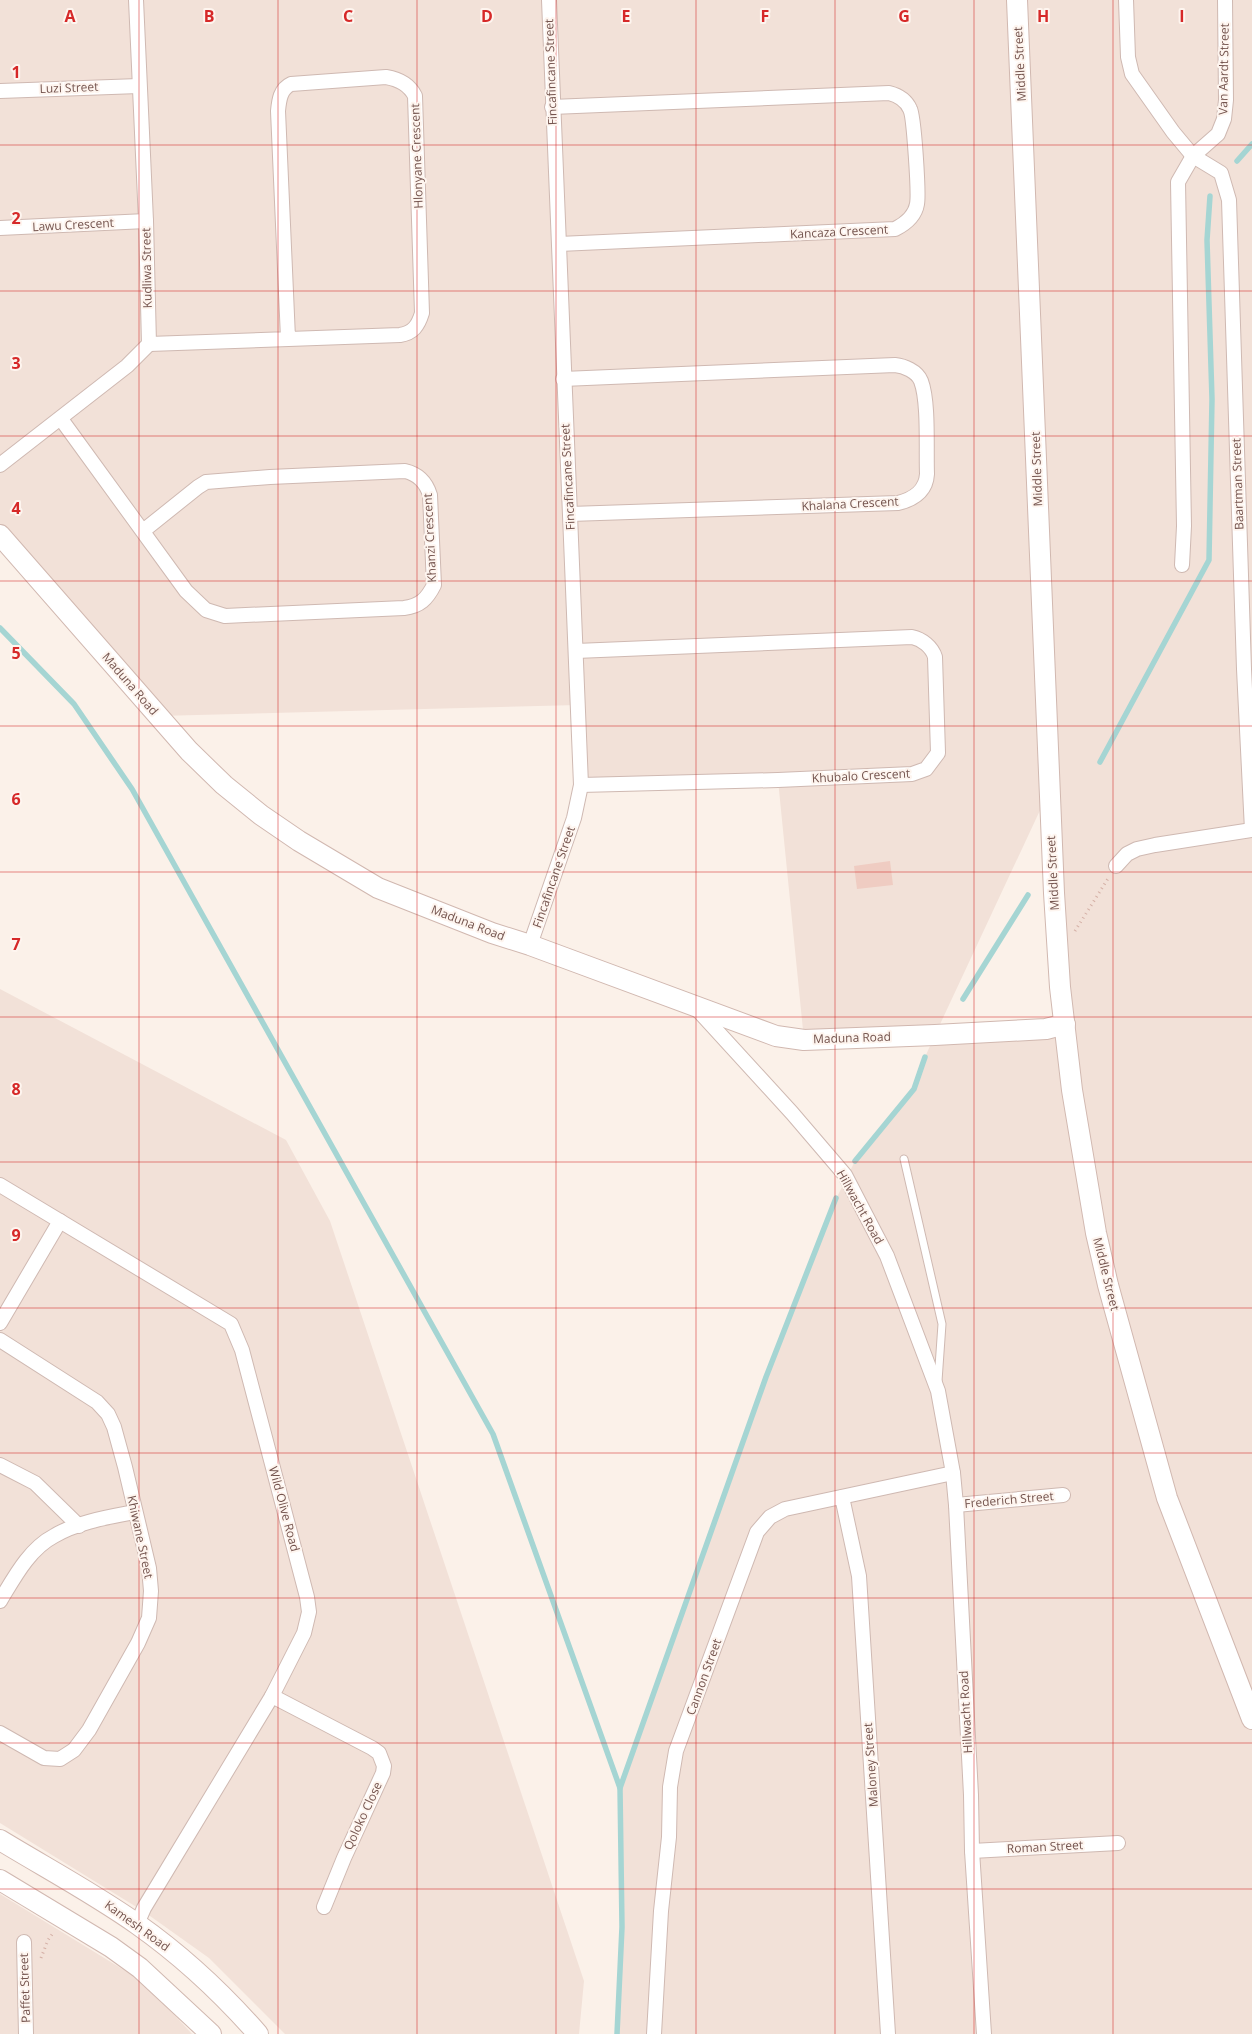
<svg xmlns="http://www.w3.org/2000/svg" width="1252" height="2034" viewBox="0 0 1252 2034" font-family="'Open Sans',sans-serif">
	<rect width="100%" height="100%" fill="#fbf1e9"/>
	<g fill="#f2e1d8" fill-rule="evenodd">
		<path d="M0 0H1252V2034H617L622 1927 620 1788 766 1377 830 1211 855 1161 914 1089 925 1057 935 1035 804 1040 778 780 581 785 578 705 158 716 0 535ZM1049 791 1064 1024 935 1035Z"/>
		<polygon points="0,989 286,1140 330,1221 584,1981 579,2034 285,2034 209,1958 143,1911 0,1823"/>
		<polygon points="0,1894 145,1983 192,2034 0,2034"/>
	</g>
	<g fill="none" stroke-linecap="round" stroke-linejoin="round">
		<g stroke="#a5d5d3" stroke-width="5.5">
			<polyline points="1237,161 1252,144"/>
			<polyline points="0,628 74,704 132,789 493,1434 620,1788 622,1927 617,2034"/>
			<polyline points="1100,762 1209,560 1212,399 1207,240 1210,196"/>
			<polyline points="963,999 1028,895"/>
			<polyline points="855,1161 914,1089 925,1057"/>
			<polyline points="620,1788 766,1377 836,1198"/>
		</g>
	</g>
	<polygon fill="#efccc2" points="890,861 893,885 857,889 854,866"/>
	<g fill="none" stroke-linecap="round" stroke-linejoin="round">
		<g stroke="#cfb9b2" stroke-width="9">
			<polyline id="lane" points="904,1159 942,1324 938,1381"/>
		</g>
		<g stroke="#cfb9b2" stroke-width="16">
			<g id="street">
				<polyline points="1126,0 1128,57 1132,74 1173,132 1193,156 1221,173 1229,200 1244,669 1252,830"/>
				<polyline points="0,91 139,86"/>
				<path d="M552 107 889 93C897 95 906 100 910 109 914 116 919 194 917 204 915 216 905 224 895 229L559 244"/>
				<polyline points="0,228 146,221"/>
				<path d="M149 344 400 335C413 333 418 326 422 313L415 96C409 84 398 79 386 77L291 84C280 89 279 101 278 111L288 338"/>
				<path d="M563 379 895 365C904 366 917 371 921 381 929 402 926 449 927 474 926 491 914 499 898 503L570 514"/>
				<path d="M61 419 186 591 206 610 225 616 404 608C420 606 427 599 434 585L430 495C426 482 418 474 405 471L270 477 206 482 198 487 143 531"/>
				<polyline points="0,465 127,366 149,344 146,221 136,0"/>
				<polyline points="1182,565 1184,526 1178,182 1193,156 1218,134 1224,119 1226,100 1225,0"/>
				<path d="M576 651 912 637C922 639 932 647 935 657L938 753 926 769 912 774 778 780 581 785"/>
				<polyline points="1116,866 1127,854 1137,849 1155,845 1252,830"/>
				<polyline points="530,945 574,818 581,785 549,0"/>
				<polyline points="696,1008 792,1113 845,1175 887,1256 938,1391 953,1473 956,1505 971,1795 972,1851 984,2034"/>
				<polyline points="0,1185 231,1324 242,1350 307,1597 309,1612 304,1633 272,1696 144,1908 137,1924"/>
				<polyline points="0,1323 60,1221"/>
				<polyline points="0,1340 97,1402 108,1414 114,1427 125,1467 149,1568 151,1591 149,1618 138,1643 89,1730 74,1750 60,1759 44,1758 0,1733"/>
				<polyline points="0,1465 35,1483 79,1526"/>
				<polyline points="842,1497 859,1576 888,2034"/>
				<polyline points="956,1505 1063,1495"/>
				<path d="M0 1601C14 1578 29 1549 54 1536 77 1522 109 1517 135 1512"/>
				<polyline points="272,1696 372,1748 379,1753 384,1766 383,1773 344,1858 324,1907"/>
				<polyline points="972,1851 1118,1843"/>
				<polyline points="24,1942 26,2034"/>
				<polyline points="654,2034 661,1911 669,1837 670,1787 676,1751 757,1532 770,1517 785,1509 953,1473"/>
			</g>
		</g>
		<g stroke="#d1b8b0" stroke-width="22">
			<g id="secondary">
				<polyline points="1017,0 1054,893 1060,987 1072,1090 1096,1233 1108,1285 1167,1498 1252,1719"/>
				<polyline points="0,535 189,751 224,785 261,815 299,841 378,888 492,933 530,945 776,1036 804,1040 935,1035 1046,1029 1065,1024"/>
				<path d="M0 1840C46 1868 93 1893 137 1924 181 1955 222 1993 258 2034"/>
				<polyline points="0,1880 111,1947 140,1968 211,2034"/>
			</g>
		</g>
		<g stroke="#d4afa5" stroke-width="3" stroke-dasharray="1 4" stroke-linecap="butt">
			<polyline points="1075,931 1109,877"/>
			<polyline points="41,1958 48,1940 53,1933"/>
		</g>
		<use href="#lane" stroke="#fff" stroke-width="7"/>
		<use href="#street" stroke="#fff" stroke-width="14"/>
		<use href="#secondary" stroke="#fff" stroke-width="20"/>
	</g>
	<path fill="none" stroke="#d62828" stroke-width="1" stroke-opacity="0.55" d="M139 0V2034M278 0V2034M417 0V2034M556 0V2034M696 0V2034M835 0V2034M974 0V2034M1113 0V2034M0 145H1252M0 291H1252M0 436H1252M0 581H1252M0 726H1252M0 872H1252M0 1017H1252M0 1162H1252M0 1308H1252M0 1453H1252M0 1598H1252M0 1743H1252M0 1889H1252"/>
	<g text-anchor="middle" stroke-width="4" stroke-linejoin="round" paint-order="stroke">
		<g font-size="12" fill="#74544e" stroke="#fef5ef">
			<text transform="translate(1020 64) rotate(-93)" y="4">Middle Street</text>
			<text transform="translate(1224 69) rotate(-89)" y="4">Van Aardt Street</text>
			<text transform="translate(551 72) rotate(-92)" y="4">Fincafincane Street</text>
			<text transform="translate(69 88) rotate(-2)" y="4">Luzi Street</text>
			<text transform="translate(417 156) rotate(-92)" y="4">Hlonyane Crescent</text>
			<text transform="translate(73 225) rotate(-3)" y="4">Lawu Crescent</text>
			<text transform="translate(839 232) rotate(-3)" y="4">Kancaza Crescent</text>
			<text transform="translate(147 268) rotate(-91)" y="4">Kudliwa Street</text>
			<text transform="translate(1037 469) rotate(-92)" y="4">Middle Street</text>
			<text transform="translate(568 477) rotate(-93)" y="4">Fincafincane Street</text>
			<text transform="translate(1238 484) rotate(-92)" y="4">Baartman Street</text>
			<text transform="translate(850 504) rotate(-3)" y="4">Khalana Crescent</text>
			<text transform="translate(430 538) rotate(-93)" y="4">Khanzi Crescent</text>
			<text transform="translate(130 684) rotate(49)" y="4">Maduna Road</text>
			<text transform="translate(861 776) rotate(-3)" y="4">Khubalo Crescent</text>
			<text transform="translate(1053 873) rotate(-93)" y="4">Middle Street</text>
			<text transform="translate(554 877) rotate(-71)" y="4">Fincafincane Street</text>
			<text transform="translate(468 923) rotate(21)" y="4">Maduna Road</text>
			<text transform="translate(852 1038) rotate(-2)" y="4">Maduna Road</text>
			<text transform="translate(860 1207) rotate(61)" y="4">Hillwacht Road</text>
			<text transform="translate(1106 1274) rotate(76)" y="4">Middle Street</text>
			<text transform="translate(1009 1500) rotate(-5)" y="4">Frederich Street</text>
			<text transform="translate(284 1509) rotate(75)" y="4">Wild Olive Road</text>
			<text transform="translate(140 1537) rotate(78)" y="4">Khiwane Street</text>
			<text transform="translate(704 1677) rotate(-70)" y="4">Cannon Street</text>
			<text transform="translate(966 1712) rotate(-93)" y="4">Hillwacht Road</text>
			<text transform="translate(871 1765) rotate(-94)" y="4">Maloney Street</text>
			<text transform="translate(363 1816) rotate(-65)" y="4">Qoloko Close</text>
			<text transform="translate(1045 1847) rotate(-3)" y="4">Roman Street</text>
			<text transform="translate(137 1926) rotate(36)" y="4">Kamesh Road</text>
			<text transform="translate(25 1988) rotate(-92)" y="4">Paffet Street</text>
		</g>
	</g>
	<g font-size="16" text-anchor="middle" font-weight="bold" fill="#d62828" stroke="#fef5ef" stroke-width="4" stroke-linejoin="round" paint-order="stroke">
		<text x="70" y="22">A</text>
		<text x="209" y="22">B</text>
		<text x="348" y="22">C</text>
		<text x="487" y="22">D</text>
		<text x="626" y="22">E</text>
		<text x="765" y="22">F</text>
		<text x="904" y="22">G</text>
		<text x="1043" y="22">H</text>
		<text x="1182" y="22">I</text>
		<text x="16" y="78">1</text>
		<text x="16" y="224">2</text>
		<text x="16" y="369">3</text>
		<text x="16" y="514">4</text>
		<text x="16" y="659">5</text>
		<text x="16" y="805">6</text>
		<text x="16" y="950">7</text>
		<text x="16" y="1095">8</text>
		<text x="16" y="1241">9</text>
	</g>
</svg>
